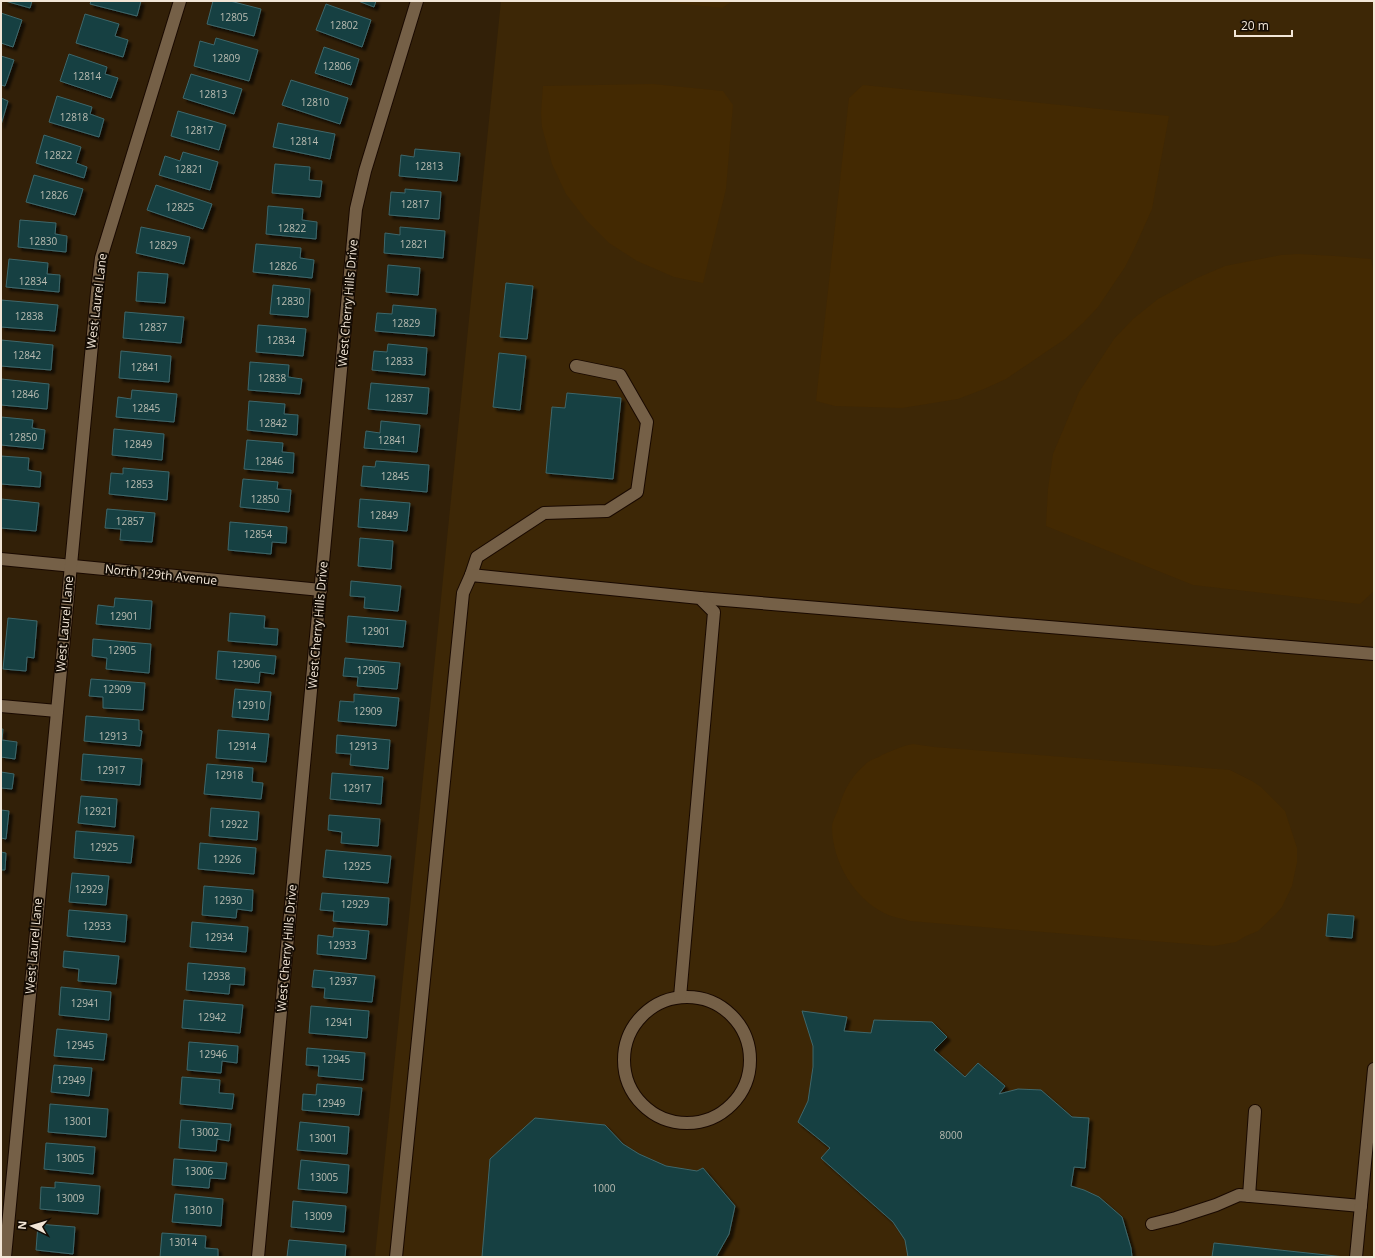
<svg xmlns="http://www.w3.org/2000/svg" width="1375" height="1258" viewBox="0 0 1375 1258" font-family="'Open Sans',sans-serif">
	<defs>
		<filter id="shadow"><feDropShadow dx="3.5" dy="3.5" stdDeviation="1" flood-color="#0009"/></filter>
	</defs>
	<rect width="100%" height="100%" fill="#322008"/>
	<polygon fill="#3d2706" points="501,1 1374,1 1374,1257 375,1257"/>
	<g fill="#432902">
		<polygon points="652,1 733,1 722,8"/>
		<polygon points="653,84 723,91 733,105 726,189 703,283 674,277 637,261 609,243 587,221 566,194 552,164 542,127 541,113 543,86"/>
		<polygon points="863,85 1169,116 1152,209 1135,247 1125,267 1098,307 1083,323 1065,339 1006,379 984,389 958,399 902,408 835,406 816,401 849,98"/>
		<polygon points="1298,254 1335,256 1371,259 1374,275 1374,591 1360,604 1193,585 1046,526 1048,489 1053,454 1079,392 1114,339 1133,319 1158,299 1197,278 1225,266 1281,255"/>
		<path d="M913 744 934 747 1230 770 1252 781 1261 787 1285 811 1297 848V862L1292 886 1282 907 1275 915 1258 931 1246 936 1236 942 1214 946 910 921C901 918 891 917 884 913 853 897 833 862 832 828 832 820 837 814 839 807 844 789 853 774 868 762 872 759 878 758 882 755 893 750 902 746 913 744Z"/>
	</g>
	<g fill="#143f42" stroke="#3e676b" filter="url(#shadow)">
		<polygon points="5,1 32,1 30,8"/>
		<polygon points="91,1 141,1 137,16 90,4"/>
		<polygon points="213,1 230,1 261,9 254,36 207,24"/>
		<polygon points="358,1 376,1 374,7"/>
		<polygon points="326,4 371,20 362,47 316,30"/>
		<polygon points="1,13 22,20 13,47 1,43"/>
		<polygon points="85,14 119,24 115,36 128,40 123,57 76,43"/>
		<polygon points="216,38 258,50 249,81 194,66 200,41 214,45"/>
		<polygon points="324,47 359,59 351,85 315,73"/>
		<polygon points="69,54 107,67 105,74 118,78 111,98 60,81"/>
		<polygon points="1,56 14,60 5,86 1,85"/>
		<polygon points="191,74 242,89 234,114 183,98"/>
		<polygon points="291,80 348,98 340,124 282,105"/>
		<polygon points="57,96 92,107 90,114 104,119 99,137 49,122"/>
		<polygon points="1,98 8,101 1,125"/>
		<polygon points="178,111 226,125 219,150 171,136"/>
		<polygon points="278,123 335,134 330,159 273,147"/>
		<polygon points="44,135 81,147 76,163 87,167 84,178 36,163"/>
		<polygon points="415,149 460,153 457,181 399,176 401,155 414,157"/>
		<polygon points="183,152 218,162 210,190 159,175 165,156 180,161"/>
		<polygon points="275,164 310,167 309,180 322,181 320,197 272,193"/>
		<polygon points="34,175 83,189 75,215 26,202"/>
		<polygon points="156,185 212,204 203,229 147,210"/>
		<polygon points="405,189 441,192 439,219 389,215 391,192 405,193"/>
		<polygon points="268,206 303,209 302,220 317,222 316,239 266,234"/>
		<polygon points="20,220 56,223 55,234 67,236 66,252 18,247"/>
		<polygon points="141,227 190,237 184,264 136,253"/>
		<polygon points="400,227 445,231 443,258 384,253 385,233 400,235"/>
		<polygon points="256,244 301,248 300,258 314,260 312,278 253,272"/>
		<polygon points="9,259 48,263 47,274 60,275 59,292 6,287"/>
		<polygon points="388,265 420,268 418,295 386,292"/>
		<polygon points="138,272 168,274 165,303 136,301"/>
		<polygon points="506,283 533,286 527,339 500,337"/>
		<polygon points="273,285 310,289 308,317 270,314"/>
		<polygon points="1,300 58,305 55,331 1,327"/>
		<polygon points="393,305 436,309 434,336 375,331 377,313 392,314"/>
		<polygon points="125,312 184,317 181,343 123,338"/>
		<polygon points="258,325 306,329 303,356 256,352"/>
		<polygon points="1,340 53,345 51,370 1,366"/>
		<polygon points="388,344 427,348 425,375 372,370 374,351 387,352"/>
		<polygon points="121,351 171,356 169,382 119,378"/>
		<polygon points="499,353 526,356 520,410 493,407"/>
		<polygon points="250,362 289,365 288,377 302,379 300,394 248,390"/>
		<polygon points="1,379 49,384 47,409 1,405"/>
		<polygon points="371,383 429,388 427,414 368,409"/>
		<polygon points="132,390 177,394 174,422 116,417 118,397 131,399"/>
		<polygon points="567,393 621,398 613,479 546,473 552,407 565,408"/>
		<polygon points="249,401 285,404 284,414 298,415 297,435 247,430"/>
		<polygon points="1,417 33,420 32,428 45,430 43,449 1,445"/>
		<polygon points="381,421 420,425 417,452 364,448 366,431 380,433"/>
		<polygon points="114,429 164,434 162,460 112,455"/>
		<polygon points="247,440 283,443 282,452 294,453 293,473 244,469"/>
		<polygon points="1,456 29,458 28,470 41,472 40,487 1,484"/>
		<polygon points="376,461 429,465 427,492 361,486 363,466 375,467"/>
		<polygon points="123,468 169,472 167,500 109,494 111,473 123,474"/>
		<polygon points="243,479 278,482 277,489 291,490 289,512 240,507"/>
		<polygon points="1,499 39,503 36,531 1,528"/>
		<polygon points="360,499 410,503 407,531 358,527"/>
		<polygon points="107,509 155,513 152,542 120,540 121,529 105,528"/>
		<polygon points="230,522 287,527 286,543 272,542 271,554 228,550"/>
		<polygon points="360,538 393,541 391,569 358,566"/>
		<polygon points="351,581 401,586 398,611 364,608 365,597 350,596"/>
		<polygon points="115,598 152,601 150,629 96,624 98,605 114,607"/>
		<polygon points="230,613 265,616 264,628 278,629 277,645 228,641"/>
		<polygon points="348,616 406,621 403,647 346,642"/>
		<polygon points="8,618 37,621 34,658 27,657 26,671 3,669"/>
		<polygon points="93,639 151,644 149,673 106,669 107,658 92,656"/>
		<polygon points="218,651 276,656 274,674 260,672 259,683 216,679"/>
		<polygon points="345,658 400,663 397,689 357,686 358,677 343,676"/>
		<polygon points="91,679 145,683 143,710 103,708 103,697 89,696"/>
		<polygon points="235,689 271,692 268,720 232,717"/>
		<polygon points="354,694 399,698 396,726 338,721 340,701 354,702"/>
		<polygon points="86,716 139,720 139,730 142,731 140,746 84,741"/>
		<polygon points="1,729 3,729 2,740 17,742 15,759 1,757"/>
		<polygon points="218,730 269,734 266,762 216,758"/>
		<polygon points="337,735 390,740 388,769 350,765 351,754 336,753"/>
		<polygon points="83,754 142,759 140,785 81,780"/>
		<polygon points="207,764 253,768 252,782 263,783 261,799 204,794"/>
		<polygon points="1,772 14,774 12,789 1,788"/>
		<polygon points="332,773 383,777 381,804 330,799"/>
		<polygon points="81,796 117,799 115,827 78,823"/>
		<polygon points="211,808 259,812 257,840 209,836"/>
		<polygon points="1,810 9,811 6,839 1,838"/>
		<polygon points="329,815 380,819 378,846 341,843 342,832 328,830"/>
		<polygon points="76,831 134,836 131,863 74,858"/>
		<polygon points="200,843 256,848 254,874 198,869"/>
		<polygon points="326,850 391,856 388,883 323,877"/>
		<polygon points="1,852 6,853 5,870 1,870"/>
		<polygon points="72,873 109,876 106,905 69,902"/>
		<polygon points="204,886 253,890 252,911 237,909 236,918 202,915"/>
		<polygon points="322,893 389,898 387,925 333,921 334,911 320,910"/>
		<polygon points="69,910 127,915 125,942 67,936"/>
		<polygon points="1328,914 1354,916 1352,938 1326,936"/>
		<polygon points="192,922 248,927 246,952 190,947"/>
		<polygon points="334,928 369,931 366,959 317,954 318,935 333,937"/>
		<polygon points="64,951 119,956 116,984 78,981 79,969 63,967"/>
		<polygon points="188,963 245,968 244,985 230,984 229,994 186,990"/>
		<polygon points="314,970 375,976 372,1002 324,998 325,988 312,987"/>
		<polygon points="61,987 111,992 109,1020 59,1015"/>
		<polygon points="184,1000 243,1005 240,1033 182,1028"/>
		<polygon points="311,1006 369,1011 367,1038 309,1033"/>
		<polygon points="802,1011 847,1017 844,1031 871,1033 874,1020 932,1022 947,1037 934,1050 965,1077 978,1063 1005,1086 999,1094 1018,1089 1041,1090 1072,1117 1089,1118 1085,1168 1074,1167 1071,1186 1084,1190 1099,1197 1122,1217 1131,1248 1132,1257 908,1257 905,1240 893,1222 821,1158 830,1148 798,1122 808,1101 813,1067 813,1046"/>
		<polygon points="57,1029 107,1034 104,1060 54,1056"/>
		<polygon points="189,1042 238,1046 237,1063 222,1061 221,1073 187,1070"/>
		<polygon points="307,1048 365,1053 363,1080 318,1076 319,1066 306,1065"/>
		<polygon points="54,1065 92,1068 89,1096 51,1092"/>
		<polygon points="182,1077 220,1080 219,1093 234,1094 232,1109 180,1104"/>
		<polygon points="317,1084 362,1088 359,1115 302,1110 303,1094 316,1095"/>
		<polygon points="50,1104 108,1109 106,1137 48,1132"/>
		<polygon points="535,1118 605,1125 623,1144 639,1154 666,1166 697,1171 703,1168 735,1206 729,1234 716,1257 482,1257 490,1159"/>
		<polygon points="181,1120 231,1124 229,1141 217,1139 216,1151 179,1148"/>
		<polygon points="300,1122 349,1127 347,1154 297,1150"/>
		<polygon points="46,1143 95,1147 93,1174 44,1169"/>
		<polygon points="174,1159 227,1163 225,1179 210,1178 209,1188 172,1185"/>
		<polygon points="301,1160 349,1165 347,1193 298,1189"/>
		<polygon points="55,1182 100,1186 98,1214 40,1209 41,1187 55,1188"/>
		<polygon points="175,1194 223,1199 221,1226 172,1222"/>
		<polygon points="293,1201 346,1206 344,1232 291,1227"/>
		<polygon points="38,1224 75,1227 73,1254 36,1250"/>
		<polygon points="162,1233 206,1236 205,1248 218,1249 218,1257 160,1257"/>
		<polygon points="289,1240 346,1245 345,1257 287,1257"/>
		<polygon points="1214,1243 1345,1257 1212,1257"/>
	</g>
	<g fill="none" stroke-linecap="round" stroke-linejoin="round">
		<g stroke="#190900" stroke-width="14">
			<g id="minor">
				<polyline points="1,559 321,590"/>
				<polyline points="471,575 477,557 544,513 607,511 637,492 647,422 620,375 576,366"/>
				<polyline points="700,598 1374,654"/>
				<polyline points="1,706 57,711"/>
				<circle cx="687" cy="1060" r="63"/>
				<polyline points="1249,1196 1255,1111"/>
				<polyline points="1152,1224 1176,1218 1216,1205 1239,1195 1361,1206"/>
				<polyline points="5,1257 97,292 101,258 180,1"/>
				<polyline points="258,1257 356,209 365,171 417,1"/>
				<polyline points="396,1257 463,593 471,575 700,598 714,612 680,997"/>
				<polyline points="1356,1257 1374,1069"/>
			</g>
		</g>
		<use href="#minor" stroke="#756047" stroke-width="12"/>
	</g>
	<g text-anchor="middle" stroke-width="4" stroke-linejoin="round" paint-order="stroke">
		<g font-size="10" fill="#babcb2">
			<text x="234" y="21">12805</text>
			<text x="344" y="29">12802</text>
			<text x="226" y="62">12809</text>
			<text x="337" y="70">12806</text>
			<text x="87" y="80">12814</text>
			<text x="213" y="98">12813</text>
			<text x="315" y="106">12810</text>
			<text x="74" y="121">12818</text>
			<text x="199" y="134">12817</text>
			<text x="304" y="145">12814</text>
			<text x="58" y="159">12822</text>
			<text x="429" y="170">12813</text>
			<text x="189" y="173">12821</text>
			<text x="54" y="199">12826</text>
			<text x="415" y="208">12817</text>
			<text x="180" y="211">12825</text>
			<text x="292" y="232">12822</text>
			<text x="43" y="245">12830</text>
			<text x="414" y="248">12821</text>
			<text x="163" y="249">12829</text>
			<text x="283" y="270">12826</text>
			<text x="33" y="285">12834</text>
			<text x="290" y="305">12830</text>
			<text x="29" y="320">12838</text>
			<text x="406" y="327">12829</text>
			<text x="153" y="331">12837</text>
			<text x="281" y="344">12834</text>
			<text x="27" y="359">12842</text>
			<text x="399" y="365">12833</text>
			<text x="145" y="371">12841</text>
			<text x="272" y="382">12838</text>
			<text x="25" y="398">12846</text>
			<text x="399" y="402">12837</text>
			<text x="146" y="412">12845</text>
			<text x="273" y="427">12842</text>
			<text x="23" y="441">12850</text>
			<text x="392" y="444">12841</text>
			<text x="138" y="448">12849</text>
			<text x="269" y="465">12846</text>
			<text x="395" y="480">12845</text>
			<text x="139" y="488">12853</text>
			<text x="265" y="503">12850</text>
			<text x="384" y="519">12849</text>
			<text x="130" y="525">12857</text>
			<text x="258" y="538">12854</text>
			<text x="124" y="620">12901</text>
			<text x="376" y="635">12901</text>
			<text x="122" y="654">12905</text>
			<text x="246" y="668">12906</text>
			<text x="371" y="674">12905</text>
			<text x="117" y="693">12909</text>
			<text x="251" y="709">12910</text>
			<text x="368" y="715">12909</text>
			<text x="113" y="740">12913</text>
			<text x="242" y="750">12914</text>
			<text x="363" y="750">12913</text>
			<text x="111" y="774">12917</text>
			<text x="229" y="779">12918</text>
			<text x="357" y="792">12917</text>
			<text x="98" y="815">12921</text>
			<text x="234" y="828">12922</text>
			<text x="104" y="851">12925</text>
			<text x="227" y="863">12926</text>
			<text x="357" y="870">12925</text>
			<text x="89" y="893">12929</text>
			<text x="228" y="904">12930</text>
			<text x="355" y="908">12929</text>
			<text x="97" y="930">12933</text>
			<text x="219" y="941">12934</text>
			<text x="342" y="949">12933</text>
			<text x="216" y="980">12938</text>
			<text x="343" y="985">12937</text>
			<text x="85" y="1007">12941</text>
			<text x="212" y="1021">12942</text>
			<text x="339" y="1026">12941</text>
			<text x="80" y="1049">12945</text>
			<text x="213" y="1058">12946</text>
			<text x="336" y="1063">12945</text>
			<text x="71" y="1084">12949</text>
			<text x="331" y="1107">12949</text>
			<text x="78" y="1125">13001</text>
			<text x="205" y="1136">13002</text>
			<text x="951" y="1139">8000</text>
			<text x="323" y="1142">13001</text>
			<text x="70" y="1162">13005</text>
			<text x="199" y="1175">13006</text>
			<text x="324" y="1181">13005</text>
			<text x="604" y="1192">1000</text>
			<text x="70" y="1202">13009</text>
			<text x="198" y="1214">13010</text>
			<text x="318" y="1220">13009</text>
			<text x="183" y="1246">13014</text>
		</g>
		<g font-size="12" fill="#f2e6d7" stroke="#140c04">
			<text transform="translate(97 301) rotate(-83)" y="4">West Laurel Lane</text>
			<text transform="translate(348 303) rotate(-85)" y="4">West Cherry Hills Drive</text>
			<text transform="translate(161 575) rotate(6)" y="4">North 129th Avenue</text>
			<text transform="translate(65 624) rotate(-85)" y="4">West Laurel Lane</text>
			<text transform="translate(318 625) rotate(-85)" y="4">West Cherry Hills Drive</text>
			<text transform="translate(34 946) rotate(-85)" y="4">West Laurel Lane</text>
			<text transform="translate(287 948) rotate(-85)" y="4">West Cherry Hills Drive</text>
		</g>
	</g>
	<rect width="1375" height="1258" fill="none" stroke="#f2e6d7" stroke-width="4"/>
	<g transform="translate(32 1226) rotate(275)" stroke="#140c04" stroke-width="3" paint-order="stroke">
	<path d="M0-3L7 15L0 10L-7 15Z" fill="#f2e6d7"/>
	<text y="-6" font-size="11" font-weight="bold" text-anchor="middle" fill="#f2e6d7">N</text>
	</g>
	<path d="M1235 30v6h57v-6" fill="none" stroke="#f2e6d7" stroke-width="2"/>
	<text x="1241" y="30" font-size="12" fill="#f2e6d7" stroke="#140c04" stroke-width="3" paint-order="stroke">20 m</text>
</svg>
